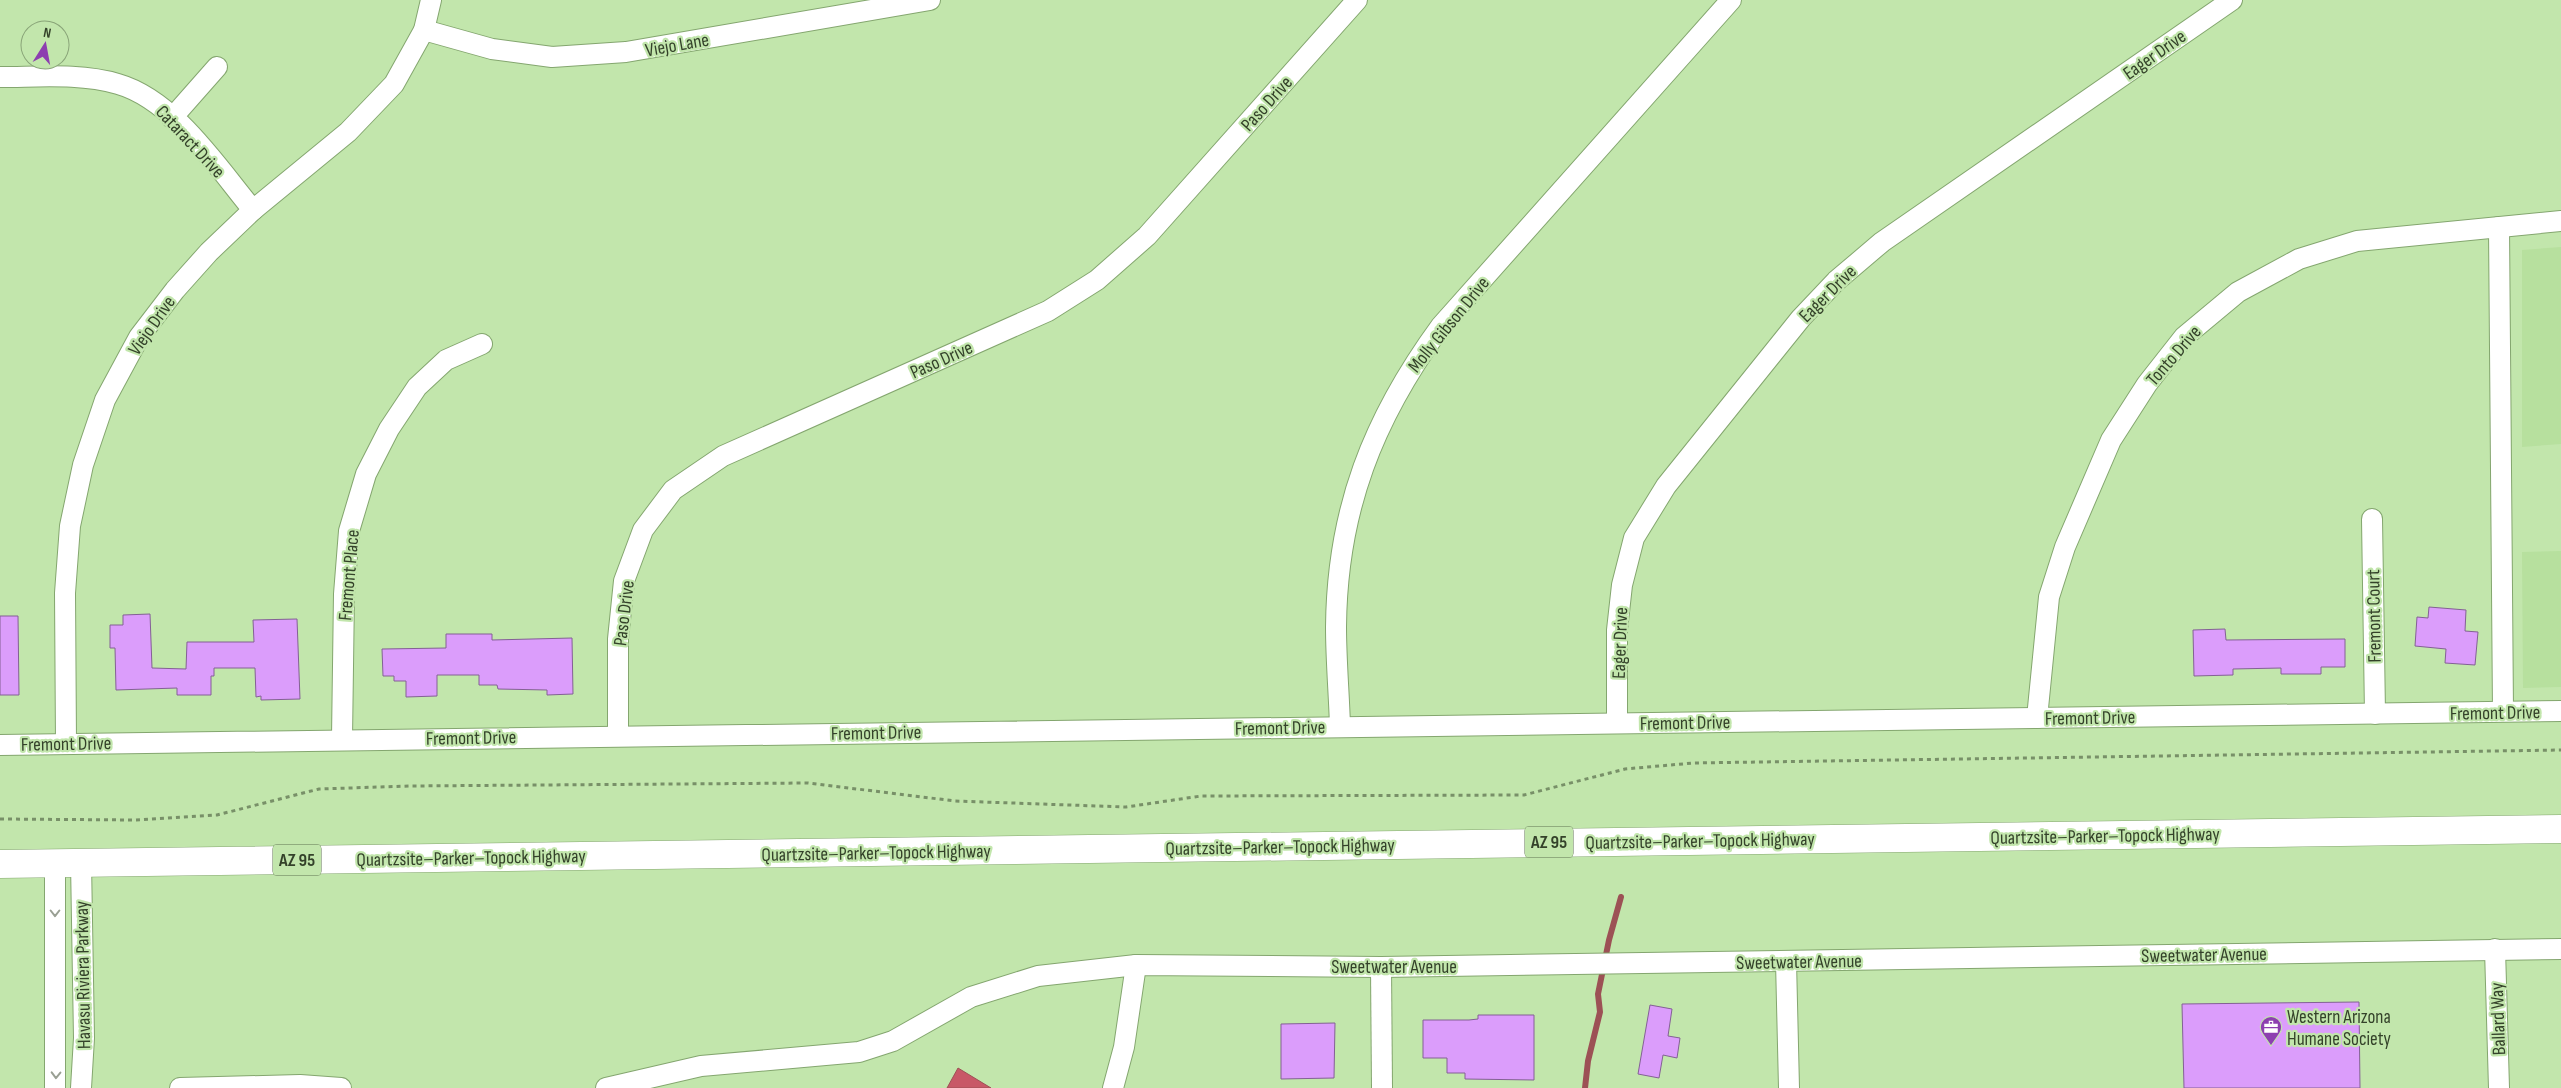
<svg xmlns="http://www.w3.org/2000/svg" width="2561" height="1088" viewBox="0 0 2561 1088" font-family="'Sofia Sans Condensed',sans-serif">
	<rect width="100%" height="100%" fill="#c2e6ac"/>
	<g fill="#b7e09e">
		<polygon points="2561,247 2561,444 2522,447 2522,250"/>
		<polygon points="2561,551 2561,687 2523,688 2522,552"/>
	</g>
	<polygon fill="#c85867" stroke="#9c5155" points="958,1068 991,1088 947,1088"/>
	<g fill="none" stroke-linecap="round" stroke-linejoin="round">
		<polyline stroke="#9c5155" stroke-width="6" points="1585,1088 1588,1061 1600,1012 1598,994 1609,940 1621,897"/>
	</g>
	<g fill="#db9dfb" stroke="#836194">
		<polygon points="2429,607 2466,610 2465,631 2478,632 2475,665 2445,663 2446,649 2415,646 2417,617 2428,618"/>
		<polygon points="150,614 152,668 186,669 187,642 254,642 253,620 297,619 300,699 261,700 261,696 256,697 255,668 214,668 214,676 211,676 211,695 177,695 177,688 116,690 115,648 110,648 110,625 123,625 123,615"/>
		<polygon points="0,616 18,616 19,695 0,695"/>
		<polygon points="2225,629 2226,640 2345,639 2345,667 2321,667 2321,674 2281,674 2281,668 2233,669 2233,675 2194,676 2193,630"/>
		<polygon points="446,634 492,634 492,640 572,638 573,694 547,695 547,690 498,689 497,685 479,685 479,675 437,675 437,696 406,697 406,681 394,681 394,676 383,676 382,649 446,648"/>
		<polygon points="2359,1002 2360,1088 2184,1088 2182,1004"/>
		<polygon points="1650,1005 1672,1009 1668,1036 1680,1038 1677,1058 1663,1055 1659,1078 1638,1074"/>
		<polygon points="1478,1015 1534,1015 1534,1080 1465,1079 1465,1073 1447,1073 1447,1058 1423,1058 1423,1020 1469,1020 1478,1019"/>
		<polygon points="1335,1023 1334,1078 1281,1079 1281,1024"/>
	</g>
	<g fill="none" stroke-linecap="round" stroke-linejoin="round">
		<g stroke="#84a66f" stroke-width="22">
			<g id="minor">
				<polyline points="424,30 492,49 552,57 626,52 930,0"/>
				<path d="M0 77C39 77 80 73 118 84 174 100 218 168 253 210"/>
				<polyline points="172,118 217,67"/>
				<polyline points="2499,227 2503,711"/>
				<polyline points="2372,519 2375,714"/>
				<polyline points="2037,718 2049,597 2065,547 2111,440 2147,384 2184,337 2238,292 2299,259 2357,241 2561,221"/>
				<polyline points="1617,723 1617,630 1622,585 1634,538 1666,486 1801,318 1836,281 1882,242 2232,0"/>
				<path d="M1340 726C1339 693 1336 660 1336 627 1337 510 1373 419 1441 326L1731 0"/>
				<polyline points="618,735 618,639 624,581 643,530 673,490 723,456 1048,311 1097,280 1147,236 1357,0"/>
				<polyline points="342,738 344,594 349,531 366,474 389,429 417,387 446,360 482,344"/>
				<polyline points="66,743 65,593 70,526 83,465 105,400 139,337 175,290 209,252 253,210 348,132 394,84 424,30 431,0"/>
				<polyline points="0,745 2561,711"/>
				<polyline points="81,862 84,1038 81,1088"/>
				<polyline points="55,864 55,1088"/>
				<polyline points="2495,949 2499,1088"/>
				<polyline points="1786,961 1789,1088"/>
				<polyline points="1381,967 1382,1088"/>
				<polyline points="180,1088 300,1085 341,1088"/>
				<polyline points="606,1088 701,1066 859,1052 893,1041 971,997 1038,976 1136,965 1381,967 2561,949"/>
				<polyline points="1113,1088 1124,1047 1136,965"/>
			</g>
		</g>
		<g stroke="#84a66f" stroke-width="29">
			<polyline id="highway" points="0,864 2561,829"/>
		</g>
		<polyline stroke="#789068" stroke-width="3" stroke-dasharray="4 4" stroke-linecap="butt" points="0,819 136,820 217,815 319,789 409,786 808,783 955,801 1126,807 1201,796 1524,795 1625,769 1693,763 2561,750"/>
		<use href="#minor" stroke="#fff" stroke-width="20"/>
		<use href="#highway" stroke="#fff" stroke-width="28"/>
	</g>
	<defs><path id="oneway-chevron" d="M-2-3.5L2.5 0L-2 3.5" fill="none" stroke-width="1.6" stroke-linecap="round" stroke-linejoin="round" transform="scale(1.25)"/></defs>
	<g stroke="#9aa094">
		<use href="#oneway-chevron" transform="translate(55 913) rotate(90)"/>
		<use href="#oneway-chevron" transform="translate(56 1075) rotate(91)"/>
	</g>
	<defs>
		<g id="office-pin" transform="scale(1.125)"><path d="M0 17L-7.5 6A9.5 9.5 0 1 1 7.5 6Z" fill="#8d3fb0" stroke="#c2e6ac"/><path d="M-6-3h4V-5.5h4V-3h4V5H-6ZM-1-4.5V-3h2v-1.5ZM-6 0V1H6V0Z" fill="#fff"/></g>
	</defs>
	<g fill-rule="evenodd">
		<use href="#office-pin" x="2271" y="1027"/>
	</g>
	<g text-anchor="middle" stroke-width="4.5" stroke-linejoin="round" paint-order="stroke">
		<g fill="#c2e6ac" stroke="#5f7351" stroke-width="1">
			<rect x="1525" y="826.5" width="48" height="31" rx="4"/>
			<rect x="273" y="844.5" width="48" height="31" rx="4"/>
		</g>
		<g font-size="18" font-weight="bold" fill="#34422a">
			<text x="1549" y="848">AZ 95</text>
			<text x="297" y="866">AZ 95</text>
		</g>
		<g font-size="19" fill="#34422a" stroke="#c2e6ac">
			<text transform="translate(677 44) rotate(-10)" y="7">Viejo Lane</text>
			<text transform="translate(2154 54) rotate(-35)" y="7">Eager Drive</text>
			<text transform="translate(1266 103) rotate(-48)" y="7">Paso Drive</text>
			<text transform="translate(191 141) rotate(47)" y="7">Cataract Drive</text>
			<text transform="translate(1827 293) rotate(-45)" y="7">Eager Drive</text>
			<text transform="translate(1448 324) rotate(-51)" y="7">Molly Gibson Drive</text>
			<text transform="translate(151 325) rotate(-55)" y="7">Viejo Drive</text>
			<text transform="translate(2173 355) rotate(-49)" y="7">Tonto Drive</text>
			<text transform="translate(941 359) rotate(-24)" y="7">Paso Drive</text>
			<text transform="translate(348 575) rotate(-85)" y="7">Fremont Place</text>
			<text transform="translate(623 613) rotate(-83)" y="7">Paso Drive</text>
			<text transform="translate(2373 616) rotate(-91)" y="7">Fremont Court</text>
			<text transform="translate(1619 643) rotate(-88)" y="7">Eager Drive</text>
			<text transform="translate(2495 712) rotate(-1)" y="7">Fremont Drive</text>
			<text transform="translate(2090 717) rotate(-1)" y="7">Fremont Drive</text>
			<text transform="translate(1685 722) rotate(-1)" y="7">Fremont Drive</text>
			<text transform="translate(1280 727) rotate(-1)" y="7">Fremont Drive</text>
			<text transform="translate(876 732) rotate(-1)" y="7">Fremont Drive</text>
			<text transform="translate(471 737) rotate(-1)" y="7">Fremont Drive</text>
			<text transform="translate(66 743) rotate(-1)" y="7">Fremont Drive</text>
			<text transform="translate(2105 835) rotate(-1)" y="7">Quartzsite–Parker–Topock Highway</text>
			<text transform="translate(1700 840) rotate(-1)" y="7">Quartzsite–Parker–Topock Highway</text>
			<text transform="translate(1280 846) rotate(-1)" y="7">Quartzsite–Parker–Topock Highway</text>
			<text transform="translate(876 852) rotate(-1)" y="7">Quartzsite–Parker–Topock Highway</text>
			<text transform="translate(471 857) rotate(-1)" y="7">Quartzsite–Parker–Topock Highway</text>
			<text transform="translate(2204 954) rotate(-1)" y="7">Sweetwater Avenue</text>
			<text transform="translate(1799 961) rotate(-1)" y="7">Sweetwater Avenue</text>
			<text x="1394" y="973">Sweetwater Avenue</text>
			<text transform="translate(82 975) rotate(-91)" y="7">Havasu Riviera Parkway</text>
			<text transform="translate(2497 1019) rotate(-92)" y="7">Ballard Way</text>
		</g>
		<g font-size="19" fill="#34422a" stroke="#c2e6ac" text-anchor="start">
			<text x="2287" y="1023">Western Arizona<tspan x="2287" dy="22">Humane Society</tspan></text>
		</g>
	</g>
	<g transform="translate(45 45) rotate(11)"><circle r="24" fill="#c2e6ac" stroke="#89a478"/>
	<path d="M0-4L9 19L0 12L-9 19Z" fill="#8d3fb0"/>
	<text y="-8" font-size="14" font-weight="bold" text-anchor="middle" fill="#34422a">N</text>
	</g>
</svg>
